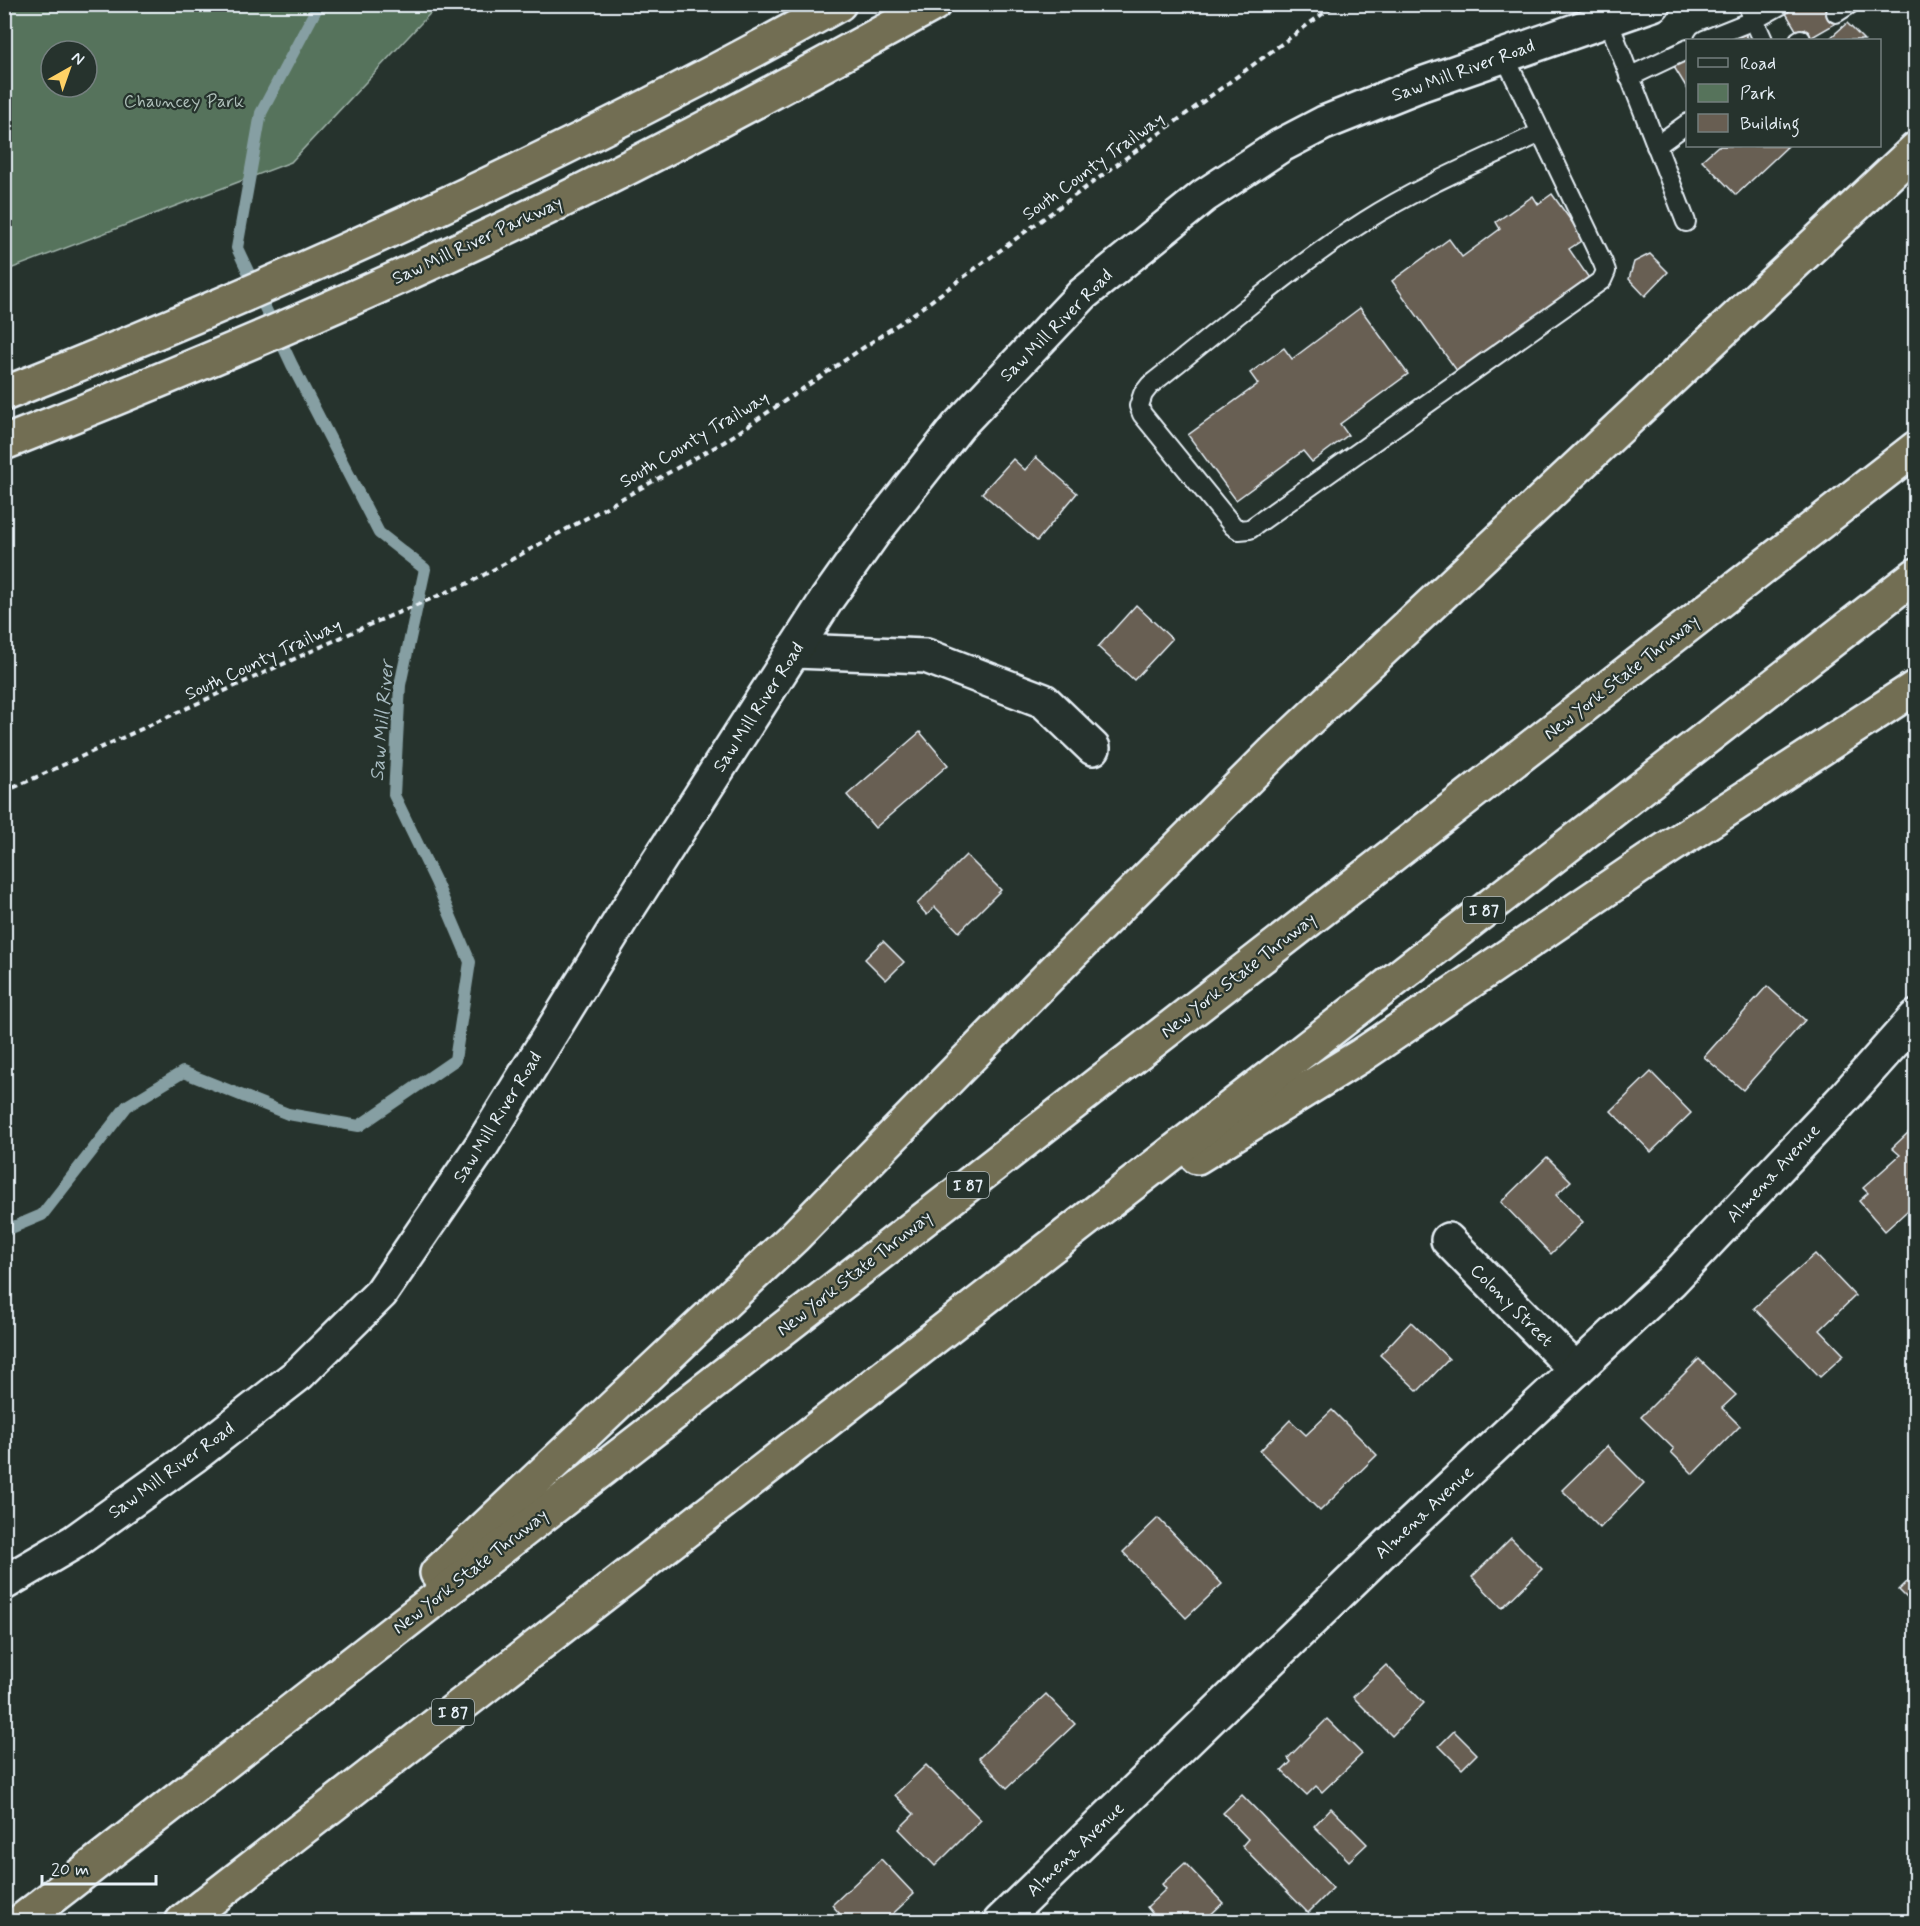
<svg xmlns="http://www.w3.org/2000/svg" width="1920" height="1926" viewBox="0 0 1920 1926" font-family="Mynerve,sans-serif">
	<rect width="100%" height="100%" fill="#26332d"/>
	<filter id="ink" filterUnits="userSpaceOnUse"><feTurbulence type="fractalNoise" baseFrequency=".0167" numOctaves="2"/><feDisplacementMap in="SourceGraphic" scale="12" xChannelSelector="R" yChannelSelector="G"/><feConvolveMatrix kernelMatrix="1 2 1 2 8 2 1 2 1" color-interpolation-filters="sRGB"/></filter>
	<g filter="url(#ink)">
		<path fill="#56735b" stroke="#9fb2aa" stroke-width="1.5" fill-rule="evenodd" d="M5 4H438V5L291 162 5 271ZM51 51H87V87H51Z"/>
		<g fill="none" stroke-linecap="round" stroke-linejoin="round">
			<polyline stroke="#869fa3" stroke-width="12" points="4,1231 42,1215 127,1106 183,1072 288,1114 359,1126 455,1060 470,962 436,882 394,795 400,685 425,569 379,533 292,365 237,248 261,113 319,4"/>
		</g>
		<g fill="#685e52" stroke="#e8f1f8" stroke-width="1.5">
			<polygon points="1831,4 1840,21 1807,40 1802,40 1781,5"/>
			<polygon points="1738,22 1749,40 1707,40"/>
			<polygon points="1847,23 1864,40 1828,40"/>
			<polygon points="1688,52 1688,90 1671,62"/>
			<polygon points="1718,146 1788,146 1736,195 1702,160"/>
			<polygon points="1552,194 1584,239 1569,249 1591,281 1460,375 1392,281 1449,239 1462,257 1500,229 1496,222 1533,196 1538,204"/>
			<polygon points="1650,254 1668,272 1645,296 1629,279 1634,262"/>
			<polygon points="1360,308 1408,374 1340,424 1348,435 1312,462 1303,451 1236,500 1188,435 1258,384 1250,373 1284,348 1292,359"/>
			<polygon points="1036,457 1077,493 1037,541 982,493 1013,459 1025,470"/>
			<polygon points="1136,605 1172,639 1134,680 1098,647"/>
			<polygon points="920,732 948,765 875,828 847,795"/>
			<polygon points="966,855 1001,890 959,932 935,907 927,915 917,904"/>
			<polygon points="883,941 904,962 886,980 865,959"/>
			<polygon points="1767,986 1805,1020 1743,1090 1704,1057"/>
			<polygon points="1651,1072 1691,1113 1651,1152 1611,1111"/>
			<polygon points="1911,1130 1916,1135 1916,1203 1885,1231 1859,1201 1868,1193 1863,1188 1900,1155 1892,1148"/>
			<polygon points="1547,1157 1571,1181 1556,1195 1583,1222 1551,1254 1501,1202"/>
			<polygon points="1815,1254 1855,1296 1820,1330 1844,1355 1820,1377 1754,1308"/>
			<polygon points="1411,1322 1449,1359 1418,1391 1380,1355"/>
			<polygon points="1699,1359 1736,1395 1722,1408 1740,1426 1693,1474 1671,1452 1674,1449 1641,1417"/>
			<polygon points="1332,1410 1377,1455 1320,1511 1260,1451 1290,1420 1306,1435"/>
			<polygon points="1607,1446 1644,1483 1600,1528 1562,1490"/>
			<polygon points="1158,1518 1222,1584 1186,1618 1123,1552"/>
			<polygon points="1511,1538 1542,1569 1502,1608 1472,1577"/>
			<polygon points="1916,1573 1916,1607 1899,1590"/>
			<polygon points="1386,1665 1424,1703 1392,1736 1353,1697"/>
			<polygon points="1046,1694 1075,1724 1007,1788 979,1758"/>
			<polygon points="1327,1719 1362,1754 1322,1792 1316,1786 1307,1795 1282,1771 1291,1762 1288,1758"/>
			<polygon points="1454,1731 1477,1754 1462,1769 1439,1746"/>
			<polygon points="926,1765 981,1820 935,1866 899,1829 914,1814 895,1795"/>
			<polygon points="1242,1795 1333,1888 1308,1913 1242,1846 1248,1839 1223,1813"/>
			<polygon points="1331,1808 1367,1844 1349,1861 1314,1826"/>
			<polygon points="881,1859 914,1894 884,1922 847,1922 832,1905"/>
			<polygon points="1185,1863 1223,1903 1203,1922 1159,1922 1147,1907 1166,1889 1162,1884"/>
		</g>
		<g fill="none" stroke-linecap="round" stroke-linejoin="round">
			<g stroke="#e8f1f8" stroke-width="22">
				<g id="lane">
					<polyline points="1747,4 1754,20 1781,5"/>
					<polyline points="1836,13 1850,4"/>
					<polyline points="1608,20 1686,222"/>
					<polyline points="1704,40 1754,20 1763,40"/>
					<polyline points="1799,40 1801,39"/>
					<path d="M1504 55 1603 263 1606 271 1602 280 1250 529 1239 530 1233 526 1142 414 1139 406 1143 394 1150 385C1221 330 1289 269 1365 221 1420 186 1481 161 1540 133"/>
					<polyline points="1629,77 1688,49"/>
					<polyline points="1656,146 1688,123"/>
				</g>
			</g>
			<g stroke="#e8f1f8" stroke-width="38">
				<g id="street">
					<polyline points="795,651 926,656 1044,701 1093,748"/>
					<polyline points="1448,1240 1576,1370"/>
					<polyline points="1000,1922 1395,1539 1672,1280 1844,1098 1916,1017"/>
				</g>
			</g>
			<g stroke="#e8f1f8" stroke-width="38">
				<polyline id="secondary" points="4,1583 74,1542 195,1455 299,1374 381,1293 482,1145 622,918 827,599 873,534 958,426 1083,294 1204,196 1280,146 1324,123 1419,85 1653,4"/>
			</g>
			<g stroke="#e8f1f8" stroke-width="38">
				<g id="highway">
					<path d="M4 394C290 281 570 154 839 4"/>
					<path d="M4 443C171 377 337 308 499 231 647 161 791 83 934 4"/>
					<polyline points="1197,1157 1362,1055 1648,861 1916,687"/>
					<polyline points="437,1573 794,1237 1060,965 1276,750 1916,149"/>
					<polyline points="20,1922 1916,448"/>
					<polyline points="182,1922 1916,575"/>
				</g>
			</g>
			<polyline stroke="#e8f1f8" stroke-width="4" stroke-dasharray="6 4.5" stroke-linecap="butt" points="4,792 364,627 471,582 724,442 916,312 1336,4"/>
			<use href="#lane" stroke="#26332d" stroke-width="18"/>
			<use href="#street" stroke="#26332d" stroke-width="33"/>
			<use href="#secondary" stroke="#26332d" stroke-width="33"/>
			<use href="#highway" stroke="#726e52" stroke-width="33"/>
		</g>
	</g>
	<g text-anchor="middle" stroke-width="4.5" stroke-linejoin="round" paint-order="stroke">
		<g fill="#26332d" stroke="#aeb8bb" stroke-width="1.5">
			<rect x="1463" y="897" width="42" height="26" rx="4.5"/>
			<rect x="947" y="1172" width="42" height="26" rx="4.5"/>
			<rect x="432" y="1699" width="42" height="26" rx="4.5"/>
		</g>
		<g font-size="16" font-weight="bold" fill="#e8f1f8">
			<text x="1484" y="916">I 87</text>
			<text x="968" y="1191">I 87</text>
			<text x="453" y="1718">I 87</text>
		</g>
		<g font-size="18" fill="#e8f1f8" stroke="#26332d">
			<text transform="translate(1463 70) rotate(-20)" y="6">Saw Mill River Road</text>
			<text transform="translate(1093 166) rotate(-36)" y="6">South County Trailway</text>
			<text transform="translate(477 240) rotate(-25)" y="6">Saw Mill River Parkway</text>
			<text transform="translate(1056 325) rotate(-45)" y="6">Saw Mill River Road</text>
			<text transform="translate(694 439) rotate(-31)" y="6">South County Trailway</text>
			<text transform="translate(263 659) rotate(-25)" y="6">South County Trailway</text>
			<text transform="translate(1621 677) rotate(-38)" y="6">New York State Thruway</text>
			<text transform="translate(758 707) rotate(-57)" y="6">Saw Mill River Road</text>
			<text transform="translate(1238 975) rotate(-38)" y="6">New York State Thruway</text>
			<text transform="translate(497 1117) rotate(-58)" y="6">Saw Mill River Road</text>
			<text transform="translate(1773 1173) rotate(-47)" y="6">Almena Avenue</text>
			<text transform="translate(854 1273) rotate(-38)" y="6">New York State Thruway</text>
			<text transform="translate(1512 1305) rotate(45)" y="6">Colony Street</text>
			<text transform="translate(171 1470) rotate(-36)" y="6">Saw Mill River Road</text>
			<text transform="translate(1424 1512) rotate(-43)" y="6">Almena Avenue</text>
			<text transform="translate(470 1571) rotate(-38)" y="6">New York State Thruway</text>
			<text transform="translate(1075 1849) rotate(-44)" y="6">Almena Avenue</text>
		</g>
		<g font-size="18" fill="#aebfb9" stroke="#26332d">
			<text x="184" y="107">Chauncey Park</text>
		</g>
		<g font-size="20" font-style="italic" fill="#a7bac0" stroke="#26332d">
			<text transform="translate(381 721) rotate(-85)" y="7">Saw Mill River</text>
		</g>
	</g>
	<rect width="1920" height="1926" fill="none" stroke="#26332d" stroke-width="24"/>
	<rect x="12" y="12" width="1896" height="1902" fill="none" stroke="#e8f1f8" stroke-width="2" filter="url(#ink)"/>
	<rect x="1686" y="39" width="195" height="108" fill="#26332d" stroke="#747f7e" stroke-width="1.5"/>
	<rect x="1698" y="58" width="30" height="9" fill="#26332d" stroke="#747f7e" stroke-width="1.5"/>
	<text x="1740" y="69" font-size="18" fill="#e8f1f8">Road</text>
	<rect x="1698" y="84" width="30" height="18" fill="#56735b" stroke="#747f7e" stroke-width="1.5"/>
	<text x="1740" y="99" font-size="18" fill="#e8f1f8">Park</text>
	<rect x="1698" y="114" width="30" height="18" fill="#685e52" stroke="#747f7e" stroke-width="1.5"/>
	<text x="1740" y="129" font-size="18" fill="#e8f1f8">Building</text>
	<g transform="translate(69 69) rotate(40)"><circle r="28" fill="#26332d" stroke="#747f7e" stroke-width="1.5"/>
	<path d="M0-4.5L10 22L0 15L-10 22Z" fill="#ffd166"/>
	<text y="-9" font-size="16" font-weight="bold" text-anchor="middle" fill="#e8f1f8">N</text>
	</g>
	<path d="M42 1875v9h114v-9" fill="none" stroke="#e8f1f8" stroke-width="3"/>
	<text x="51" y="1875" font-size="18" fill="#e8f1f8" stroke="#26332d" stroke-width="4.5" paint-order="stroke">20 m</text>
</svg>
